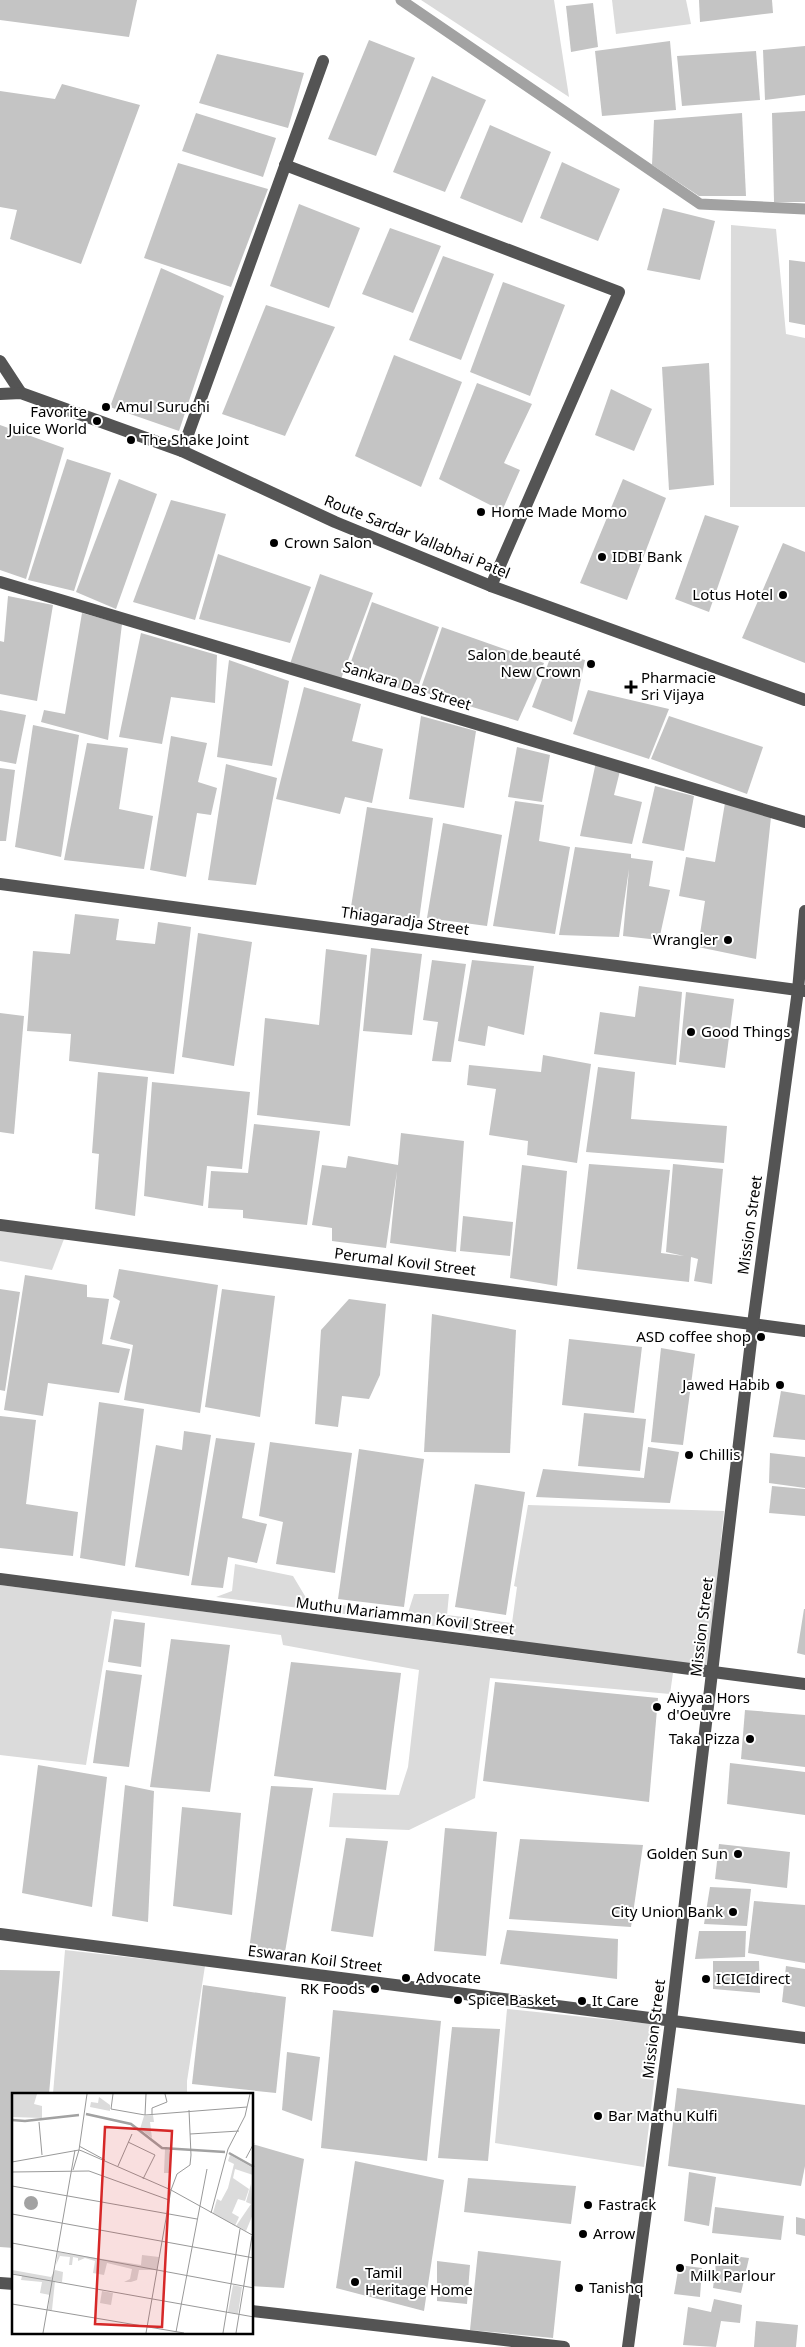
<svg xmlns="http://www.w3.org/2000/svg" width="805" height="2347" viewBox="0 0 805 2347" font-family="'Noto Sans',sans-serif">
	<rect width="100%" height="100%" fill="#fff"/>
	<g fill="#dbdbdb">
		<polygon points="421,0 554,0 569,97"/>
		<polygon points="612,0 686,0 691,24 616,34"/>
		<polygon points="731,225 776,229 786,334 805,338 805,507 730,507"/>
		<polygon points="0,1231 64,1239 52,1270 0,1261"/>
		<polygon points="528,1505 724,1511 708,1667 509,1646 510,1636 216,1597 232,1591 235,1564 293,1576 308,1601 408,1613 414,1594 449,1594 447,1615 512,1623 517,1587 514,1586"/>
		<polygon points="0,1585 673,1673 670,1694 490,1678 475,1798 409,1830 329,1827 333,1793 399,1795 408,1767 419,1670 283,1645 281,1635 112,1611 86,1765 0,1755"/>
		<polygon points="65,1950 205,1966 187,2081 187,2094 53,2094"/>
		<polygon points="507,2009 661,2025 644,2167 495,2143"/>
	</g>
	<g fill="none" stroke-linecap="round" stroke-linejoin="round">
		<polyline stroke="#a2a2a2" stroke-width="11" points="401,0 700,204 805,209"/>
	</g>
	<g fill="#c4c4c4">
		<polygon points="0,0 137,0 129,37 0,20"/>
		<polygon points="699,0 772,0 773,13 700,22"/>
		<polygon points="593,3 598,47 571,52 566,6"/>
		<polygon points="369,40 415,58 376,156 328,139"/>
		<polygon points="670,41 676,110 602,116 595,51"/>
		<polygon points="805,46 805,95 765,100 763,50"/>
		<polygon points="756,51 760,100 682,106 677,56"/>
		<polygon points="217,54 304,73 288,128 199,103"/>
		<polygon points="432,76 486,100 445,192 393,172"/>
		<polygon points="62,84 140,105 81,264 10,239 17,210 0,207 0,91 55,99"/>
		<polygon points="805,111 805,202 774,202 772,113"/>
		<polygon points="196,113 276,138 263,177 182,151"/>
		<polygon points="742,113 746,196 699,196 652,165 654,120"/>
		<polygon points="490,125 551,152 522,223 460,198"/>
		<polygon points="562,162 620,189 598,241 540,218"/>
		<polygon points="178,163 268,189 231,287 144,258"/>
		<polygon points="299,204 360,228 329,308 270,286"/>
		<polygon points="663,208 715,221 700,280 647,270"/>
		<polygon points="390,228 441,246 413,313 362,294"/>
		<polygon points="443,256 494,274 461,360 409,340"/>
		<polygon points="789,260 805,262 805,325 789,322"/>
		<polygon points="161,268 224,296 179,431 110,407"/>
		<polygon points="503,282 565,305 530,396 470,372"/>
		<polygon points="266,305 335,327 285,436 222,414"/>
		<polygon points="394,355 462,382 421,487 355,456"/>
		<polygon points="709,363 714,485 669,490 662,367"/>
		<polygon points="477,383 532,404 504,463 520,470 502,511 439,479"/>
		<polygon points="611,389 652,409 634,451 595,435"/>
		<polygon points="0,425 64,448 26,579 0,570"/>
		<polygon points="67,459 111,473 74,591 28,580"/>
		<polygon points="119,479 157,494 116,609 76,592"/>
		<polygon points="623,479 666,498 627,600 580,583"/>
		<polygon points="171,500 226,514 195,620 133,602"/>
		<polygon points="705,515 739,526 709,612 675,599"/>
		<polygon points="783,543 805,552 805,663 742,638"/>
		<polygon points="218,554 311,587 290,643 199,619"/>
		<polygon points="320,574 373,593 341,679 290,664"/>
		<polygon points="8,596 53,605 37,701 0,694 0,641 4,642"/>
		<polygon points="372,602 439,627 416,693 347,673"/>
		<polygon points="82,613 122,624 108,740 41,722 44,710 65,714"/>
		<polygon points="442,627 544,663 518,721 420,691"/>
		<polygon points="141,633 217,655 215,703 171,697 162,744 119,737"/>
		<polygon points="552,653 585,660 572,722 532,707"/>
		<polygon points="229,660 289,681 272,766 217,757"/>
		<polygon points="304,687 361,704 352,741 383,749 372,803 345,797 340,814 276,799"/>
		<polygon points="588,690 669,709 649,759 573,734"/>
		<polygon points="0,710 26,715 16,764 0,761"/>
		<polygon points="421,716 476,731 464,808 409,799"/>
		<polygon points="669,716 763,747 747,794 651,759"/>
		<polygon points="33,725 79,735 61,857 15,847"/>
		<polygon points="171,736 207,743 198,782 217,788 211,815 197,813 186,877 150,870"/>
		<polygon points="87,743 128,748 119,809 153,816 144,869 64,860"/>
		<polygon points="517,747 550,755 542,802 508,797"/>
		<polygon points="596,762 620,771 614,795 642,802 632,844 580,836"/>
		<polygon points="226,764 277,778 256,885 208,880"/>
		<polygon points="0,768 15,770 6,841 0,841"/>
		<polygon points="655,786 694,796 684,851 642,843"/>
		<polygon points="515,801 544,805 539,841 570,847 555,934 493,926"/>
		<polygon points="725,803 771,817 756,959 698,947 705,901 679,896 686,857 715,862"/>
		<polygon points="367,807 433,818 419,920 350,913"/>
		<polygon points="443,823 502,835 487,926 427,918"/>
		<polygon points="575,847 631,854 631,858 653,861 649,886 670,890 659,940 623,936 629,869 619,937 559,935"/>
		<polygon points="75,914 119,919 116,940 155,944 158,922 191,927 174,1074 69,1061 71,1034 27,1031 33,951 70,954"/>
		<polygon points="198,933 252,942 234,1066 182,1057"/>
		<polygon points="371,948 422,954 412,1035 363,1031"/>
		<polygon points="326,949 367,955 350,1126 257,1115 265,1018 319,1025"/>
		<polygon points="432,960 466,964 451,1062 432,1061 438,1022 423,1020"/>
		<polygon points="472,960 534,966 524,1035 488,1026 485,1046 458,1041"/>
		<polygon points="639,986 682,992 676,1065 594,1054 600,1012 635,1017"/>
		<polygon points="686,992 734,999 725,1068 679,1062"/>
		<polygon points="0,1013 24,1016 14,1134 0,1132"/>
		<polygon points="543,1055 591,1064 577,1163 527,1155 528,1141 489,1135 496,1089 467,1085 469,1065 541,1072"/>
		<polygon points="598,1067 635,1072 631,1119 727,1126 724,1163 586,1152"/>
		<polygon points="98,1072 148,1077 135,1216 95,1209 99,1154 92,1153"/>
		<polygon points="152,1082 250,1092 242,1169 207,1166 203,1206 144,1196"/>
		<polygon points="254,1124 320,1131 307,1225 243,1218 243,1210 208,1208 211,1171 248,1173"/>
		<polygon points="401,1133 464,1141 456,1252 390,1243 397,1171 386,1248 332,1241 332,1228 312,1225 322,1165 346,1168 348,1156 398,1165"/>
		<polygon points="589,1164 670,1170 661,1253 684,1256 666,1252 673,1164 723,1169 712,1284 694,1281 698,1259 691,1257 689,1282 577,1269"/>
		<polygon points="522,1165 567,1171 557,1286 510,1278"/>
		<polygon points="463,1216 513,1222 510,1256 460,1251"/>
		<polygon points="119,1269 218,1285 200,1413 124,1400 133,1345 110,1339 120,1301 113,1297"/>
		<polygon points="25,1275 87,1285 87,1297 109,1299 102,1344 130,1349 119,1393 48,1383 43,1416 4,1410"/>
		<polygon points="0,1289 20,1292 5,1391 0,1390"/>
		<polygon points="222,1289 275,1296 260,1417 205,1407"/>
		<polygon points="349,1299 386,1304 380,1375 369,1399 342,1396 338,1427 315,1424 321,1330"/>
		<polygon points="432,1314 516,1330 510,1453 424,1452"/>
		<polygon points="569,1339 642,1347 634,1413 562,1405"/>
		<polygon points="661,1348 695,1354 683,1445 651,1442"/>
		<polygon points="781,1391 805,1395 805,1440 773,1437"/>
		<polygon points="99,1402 144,1409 125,1566 80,1558"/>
		<polygon points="584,1413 646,1419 640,1471 578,1466"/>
		<polygon points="0,1416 36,1420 26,1504 78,1512 73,1556 0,1548"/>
		<polygon points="184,1431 211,1435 189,1576 135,1567 156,1445 182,1450"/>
		<polygon points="216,1438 255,1443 242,1518 267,1524 257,1563 228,1557 223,1588 191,1585"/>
		<polygon points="270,1442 352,1453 335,1573 276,1564 283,1522 259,1516"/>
		<polygon points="648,1447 679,1452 670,1503 536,1497 543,1469 644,1478"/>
		<polygon points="359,1449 424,1459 404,1607 338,1599"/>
		<polygon points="770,1453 805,1457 805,1488 769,1483"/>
		<polygon points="475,1484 525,1492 506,1615 455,1607"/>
		<polygon points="772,1486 805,1489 805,1516 769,1513"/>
		<polygon points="804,1609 805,1609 805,1655 797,1653"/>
		<polygon points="114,1619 145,1623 141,1667 108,1662"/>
		<polygon points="171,1639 230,1645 210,1792 150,1787"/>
		<polygon points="291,1662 401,1673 386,1790 274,1776"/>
		<polygon points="106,1670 142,1675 129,1767 93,1763"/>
		<polygon points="495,1682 658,1698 649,1802 483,1781"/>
		<polygon points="745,1710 805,1715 805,1767 741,1759"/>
		<polygon points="730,1763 805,1772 805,1815 727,1804"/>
		<polygon points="38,1765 107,1777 92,1907 22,1893"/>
		<polygon points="125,1785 154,1791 148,1922 112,1916"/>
		<polygon points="271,1786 313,1788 285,1952 249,1950"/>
		<polygon points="182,1807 241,1813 232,1915 173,1906"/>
		<polygon points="445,1828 497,1832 486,1956 434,1951"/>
		<polygon points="346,1838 388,1841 373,1937 331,1931"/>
		<polygon points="520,1839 643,1845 631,1927 509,1919"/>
		<polygon points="719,1844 790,1852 787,1888 715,1879"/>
		<polygon points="710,1887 751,1889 747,1926 704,1924"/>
		<polygon points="754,1901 805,1905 805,1963 748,1953"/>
		<polygon points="507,1930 618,1939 617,1979 500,1964"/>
		<polygon points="699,1931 746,1931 745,1957 695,1959"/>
		<polygon points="713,1961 759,1961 760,1993 713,1989"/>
		<polygon points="786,1966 805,1969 805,2007 782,2002"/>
		<polygon points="0,1970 60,1971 49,2094 14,2094 14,2248 0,2247"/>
		<polygon points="203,1985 286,1997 276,2093 192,2084"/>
		<polygon points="333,2010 441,2021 427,2161 321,2148"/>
		<polygon points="452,2027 500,2029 488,2161 438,2158"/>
		<polygon points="287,2052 320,2057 312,2121 282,2110"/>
		<polygon points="677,2088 805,2105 805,2166 801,2186 668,2166"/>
		<polygon points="252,2144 304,2159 284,2288 252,2286"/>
		<polygon points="355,2161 444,2180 424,2311 336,2288"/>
		<polygon points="689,2172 716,2177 709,2226 684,2221"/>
		<polygon points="468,2178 576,2186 571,2224 464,2212"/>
		<polygon points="715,2207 784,2216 781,2240 712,2233"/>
		<polygon points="796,2217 805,2219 805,2236 796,2234"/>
		<polygon points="478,2251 561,2261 553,2338 470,2330"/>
		<polygon points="717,2254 749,2258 741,2293 713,2288"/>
		<polygon points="437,2261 470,2265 467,2304 437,2301"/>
		<polygon points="679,2265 702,2268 700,2297 674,2294"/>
		<polygon points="714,2299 742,2305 740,2323 721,2321 716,2347 683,2345 688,2307 711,2312"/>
		<polygon points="756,2321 798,2325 796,2347 754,2347"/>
	</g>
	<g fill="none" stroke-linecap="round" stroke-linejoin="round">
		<g stroke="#545454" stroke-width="12">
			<polyline points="285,165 619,292 491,586"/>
			<polyline points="0,361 21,393"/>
			<polyline points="0,394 21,393 182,451 335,522 491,586 805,700"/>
			<polyline points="182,451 323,61"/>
			<polyline points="0,582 805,822"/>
			<polyline points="0,884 805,991"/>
			<polyline points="0,1225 805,1331"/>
			<polyline points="0,1579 805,1684"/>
			<polyline points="0,1934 805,2038"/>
			<polyline points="0,2283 14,2284"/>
			<polyline points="252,2311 564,2347"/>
			<polyline points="628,2347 671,2021 753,1324 798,990 805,911"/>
		</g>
	</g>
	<g fill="#000" stroke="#fff" stroke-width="2">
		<circle cx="106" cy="407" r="5"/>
		<circle cx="97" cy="421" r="5"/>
		<circle cx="131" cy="440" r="5"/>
		<circle cx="481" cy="512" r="5"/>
		<circle cx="274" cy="543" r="5"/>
		<circle cx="602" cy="557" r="5"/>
		<circle cx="783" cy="595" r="5"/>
		<circle cx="591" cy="664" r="5"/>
		<path d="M628.5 679.5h5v5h5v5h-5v5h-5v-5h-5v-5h5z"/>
		<circle cx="728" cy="940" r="5"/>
		<circle cx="691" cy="1032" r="5"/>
		<circle cx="761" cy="1337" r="5"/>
		<circle cx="780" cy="1385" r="5"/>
		<circle cx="689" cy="1455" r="5"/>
		<circle cx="657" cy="1707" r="5"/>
		<circle cx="750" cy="1739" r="5"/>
		<circle cx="738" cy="1854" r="5"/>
		<circle cx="733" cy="1912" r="5"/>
		<circle cx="406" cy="1978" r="5"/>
		<circle cx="706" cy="1979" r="5"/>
		<circle cx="375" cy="1989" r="5"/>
		<circle cx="458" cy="2000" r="5"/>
		<circle cx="582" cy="2001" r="5"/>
		<circle cx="598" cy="2116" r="5"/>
		<circle cx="588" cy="2205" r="5"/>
		<circle cx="583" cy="2234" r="5"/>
		<circle cx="680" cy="2268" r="5"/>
		<circle cx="355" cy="2282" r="5"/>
		<circle cx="579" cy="2288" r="5"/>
	</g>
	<g text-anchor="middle" stroke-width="4" stroke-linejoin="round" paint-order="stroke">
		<g font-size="15" fill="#000" stroke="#fff" text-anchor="start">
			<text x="116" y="412">Amul Suruchi</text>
			<text x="87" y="417" text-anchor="end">Favorite<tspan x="87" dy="17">Juice World</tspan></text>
			<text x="141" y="445">The Shake Joint</text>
			<text x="491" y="517">Home Made Momo</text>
			<text x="284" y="548">Crown Salon</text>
			<text x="612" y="562">IDBI Bank</text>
			<text x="773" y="600" text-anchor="end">Lotus Hotel</text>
			<text x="581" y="660" text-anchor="end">Salon de beauté<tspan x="581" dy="17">New Crown</tspan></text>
			<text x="641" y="683">Pharmacie<tspan x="641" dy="17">Sri Vijaya</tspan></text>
			<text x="718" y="945" text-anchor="end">Wrangler</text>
			<text x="701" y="1037">Good Things</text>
			<text x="751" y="1342" text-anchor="end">ASD coffee shop</text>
			<text x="770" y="1390" text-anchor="end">Jawed Habib</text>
			<text x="699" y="1460">Chillis</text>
			<text x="667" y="1703">Aiyyaa Hors<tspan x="667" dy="17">d'Oeuvre</tspan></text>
			<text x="740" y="1744" text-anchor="end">Taka Pizza</text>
			<text x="728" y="1859" text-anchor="end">Golden Sun</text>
			<text x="723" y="1917" text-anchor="end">City Union Bank</text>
			<text x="416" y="1983">Advocate</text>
			<text x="716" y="1984">ICICIdirect</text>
			<text x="365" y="1994" text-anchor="end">RK Foods</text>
			<text x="468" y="2005">Spice Basket</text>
			<text x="592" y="2006">It Care</text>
			<text x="608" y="2121">Bar Mathu Kulfi</text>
			<text x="598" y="2210">Fastrack</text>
			<text x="593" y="2239">Arrow</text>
			<text x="690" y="2264">Ponlait<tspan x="690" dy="17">Milk Parlour</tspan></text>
			<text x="365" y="2278">Tamil<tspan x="365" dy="17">Heritage Home</tspan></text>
			<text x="589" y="2293">Tanishq</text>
		</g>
		<g font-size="15" fill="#000" stroke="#fff">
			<text transform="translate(417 537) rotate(22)" y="5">Route Sardar Vallabhai Patel</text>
			<text transform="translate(407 686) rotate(17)" y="5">Sankara Das Street</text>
			<text transform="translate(405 921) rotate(8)" y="5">Thiagaradja Street</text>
			<text transform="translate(750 1225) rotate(-82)" y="5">Mission Street</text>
			<text transform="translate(405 1262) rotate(7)" y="5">Perumal Kovil Street</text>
			<text transform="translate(405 1616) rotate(7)" y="5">Muthu Mariamman Kovil Street</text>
			<text transform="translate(702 1627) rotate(-83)" y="5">Mission Street</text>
			<text transform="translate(315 1959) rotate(7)" y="5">Eswaran Koil Street</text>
			<text transform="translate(654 2029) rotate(-83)" y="5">Mission Street</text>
		</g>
	</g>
	<g transform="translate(12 2093)">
		<rect width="241" height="241" fill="#fff"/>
		<path d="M0 1H25L22 11 30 13V25L0 24ZM87 4 98 12V18L78 14 79 9 86 10ZM141 22 142 29H138L140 45 128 36 132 23ZM153 56 157 57 159 66 158 80H152ZM218 62 241 75V82L223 76 221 85 237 96 233 108 226 106 220 120 227 124 223 133 201 120 205 106 209 108 216 95 222 71 216 68ZM239 91 241 121 234 138 224 133 239 111 234 109ZM46 159 129 172 130 162 147 164 145 177H127L125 187 119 189H112L118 186 120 176 95 170 92 182 81 180 83 168 73 165 66 168V165L61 164 60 172H57L58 164 48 163 44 172ZM0 177 39 184 43 177 51 179 50 189 43 188 40 217H36L38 202 28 200 30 189 9 187 10 183 0 180ZM221 192 230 194 226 221 216 219ZM90 198 101 200 99 212 88 210Z" fill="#dbdbdb"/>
		<path d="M12 110a7 7 0 1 1 14 0a7 7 0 1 1-14 0Z" fill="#a2a2a2"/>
		<path fill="none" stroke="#a2a2a2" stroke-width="2.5" d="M74 21 119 31 150 55 213 59M0 27 13 28 67 22M217 60 242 74"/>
		<path fill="none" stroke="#999" stroke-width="1" d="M101 1 99 16 133 22M134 1 133 22 235 14M140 22V15L155 9 153 1M27 29 30 62M178 41 227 38M116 49 143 62 131 86M67 53 93 67M234 65 242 50M0 69 67 57 75 1M106 73 120 41M61 77 67 57 70 58 159 97 242 143M0 79 77 78 157 107M0 93 185 126M199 120 216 56 233 23 238 1M0 121 242 165M0 150 242 195M0 181 242 224M0 211 172 240M164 239 195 76M31 240 63 57M134 240 159 97 165 81 178 72 179 62 177 17M211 240 228 136M224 240 240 143"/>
		<path fill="#d62828" fill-opacity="0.15" stroke="#d62828" stroke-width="2.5" d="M93 34 160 38 150 234 83 231Z"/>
		<rect width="241" height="241" fill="none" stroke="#000" stroke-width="2.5"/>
	</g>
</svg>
